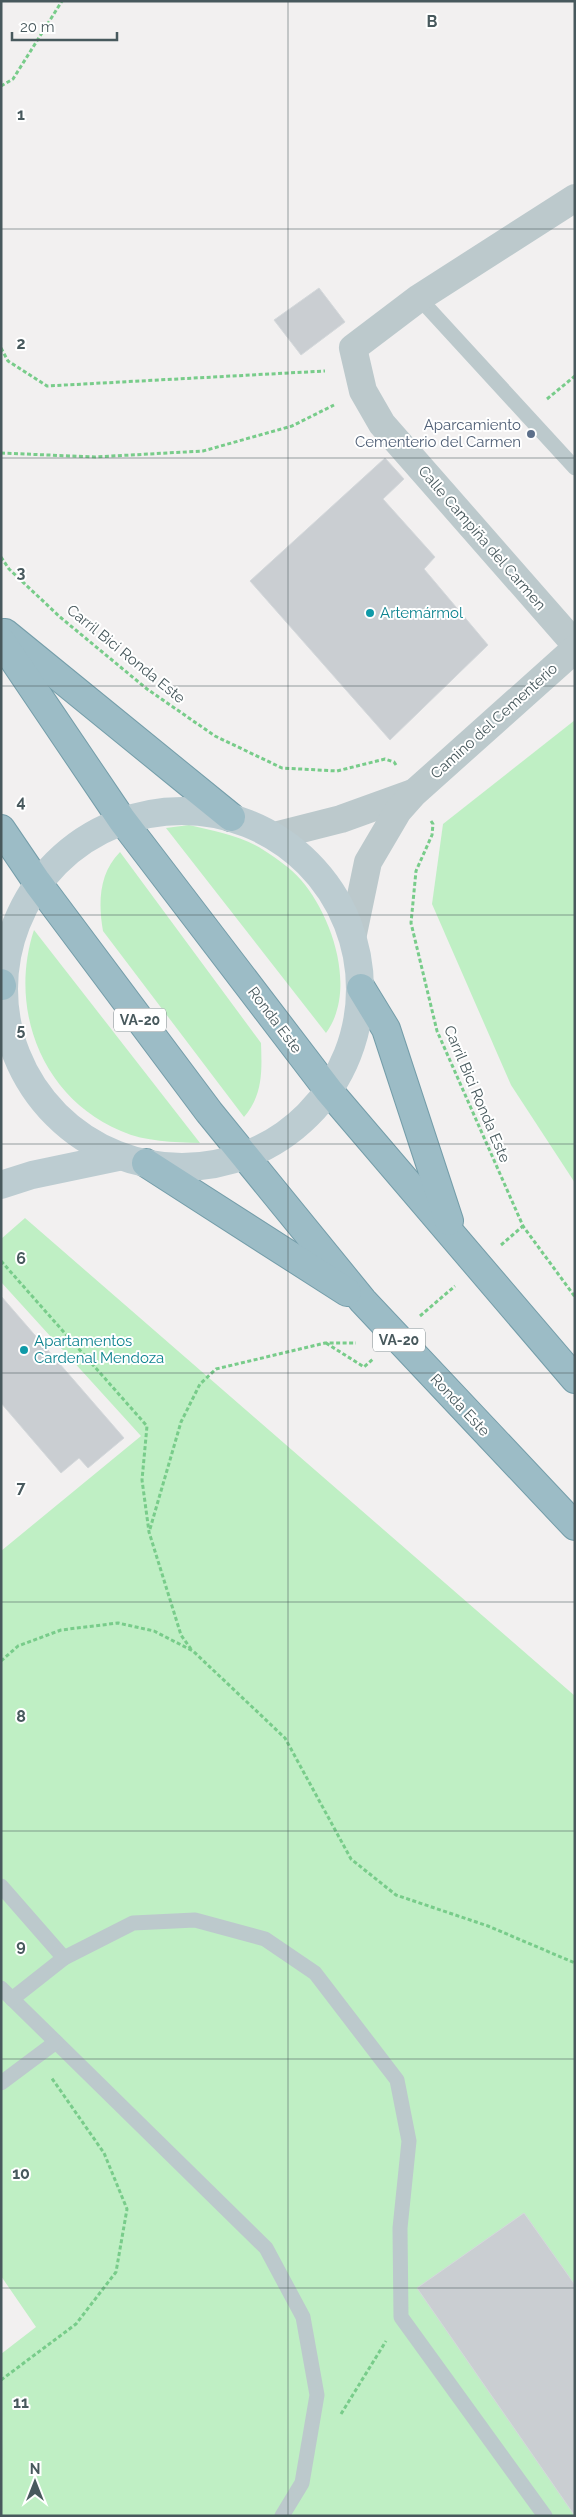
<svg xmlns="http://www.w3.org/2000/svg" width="576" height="2517" viewBox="0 0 576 2517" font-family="Raleway,sans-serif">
	<rect width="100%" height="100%" fill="#f2f0f0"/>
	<g fill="#bfefc4">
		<polygon points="575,720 575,1183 511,1085 432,904 443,824"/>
		<path d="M189 825C215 831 243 836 265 851 277 859 292 869 301 880 333 917 357 991 326 1033L166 828Z"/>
		<path d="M120 852 261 1043C262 1071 263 1095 244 1117L103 931C98 903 99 873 120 852Z"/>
		<path d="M34 930 200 1143C173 1142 146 1142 121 1131 42 1098 8 1009 34 930Z"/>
		<polygon points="25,1218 575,1696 575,2516 1,2516 1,2354 36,2327 1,2276 1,1551 141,1436 1,1282 1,1239"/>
	</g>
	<g fill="#caced2" stroke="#d4d8db">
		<polygon points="319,288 345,322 301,355 274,320"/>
		<polygon points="385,458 404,479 383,499 435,557 424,569 488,645 390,740 250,581"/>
		<polygon points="1,1296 124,1438 88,1468 79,1458 61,1473 1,1403"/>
		<polygon points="524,2213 575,2285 575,2516 417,2288"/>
	</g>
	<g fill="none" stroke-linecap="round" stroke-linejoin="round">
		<g stroke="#749da9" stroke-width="30">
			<g id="trunk">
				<polyline points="5,633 231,817"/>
				<polyline points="1,641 122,820 329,1091 575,1379"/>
				<polyline points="1,829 37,882 209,1112 363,1301 575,1526"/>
				<polyline points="1,983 2,986"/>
				<polyline points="361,988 386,1029 449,1221"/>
				<polyline points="146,1163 347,1292"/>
			</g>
		</g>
		<g stroke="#78cc8a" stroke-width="3" stroke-dasharray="4 2.5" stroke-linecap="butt">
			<polyline points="1,86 13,79 62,1"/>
			<polyline points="1,348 8,361 47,386 325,371"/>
			<polyline points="547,399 575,376"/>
			<polyline points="1,453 95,457 203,451 292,426 334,405"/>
			<polyline points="1,557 9,569 60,617 147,689 215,736 282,768 337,771 385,759 394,762 396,765"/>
			<polyline points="431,821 433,824 432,835 416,871 411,923 437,1031 523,1226 575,1297"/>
			<polyline points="501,1245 523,1226"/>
			<polyline points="1,1261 147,1426 142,1480 149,1532 181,1635 191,1649"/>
			<polyline points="420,1316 455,1286"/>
			<polyline points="326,1343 364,1367 373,1359"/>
			<polyline points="150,1529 181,1422 200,1384 216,1369 325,1343 356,1343"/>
			<polyline points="1,1661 18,1646 61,1630 118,1623 154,1631 193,1651 285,1738 351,1859 396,1895 488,1926 575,1963"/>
			<polyline points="1,2380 76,2324 116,2272 127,2209 104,2153 51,2077"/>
			<polyline points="341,2414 386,2341"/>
		</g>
		<g stroke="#bcc9cc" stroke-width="15">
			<polyline points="419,298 575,468"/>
			<polyline points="1,1886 64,1958"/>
			<polyline points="1,1988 266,2248 303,2317 317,2395 302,2483 282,2516"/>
			<polyline points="12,1999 64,1958 133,1923 195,1920 265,1939 315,1973 397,2080 409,2141 400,2228 401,2317 545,2516"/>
			<polyline points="1,2083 56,2042"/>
		</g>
		<g stroke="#bcc9cc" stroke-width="28">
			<polyline points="575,198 419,298 353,348 363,391 382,424 575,644"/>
			<polyline points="274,836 341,819 413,793"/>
			<polyline points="353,934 368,862 398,811 414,793 575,649"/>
		</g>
		<g stroke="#bcccd1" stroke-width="28">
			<circle cx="182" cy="989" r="178"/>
			<polyline points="1,1185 32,1175 118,1157"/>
		</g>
		<use href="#trunk" stroke="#9cbcc6" stroke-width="28"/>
	</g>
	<path fill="none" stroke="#48595d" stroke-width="1" stroke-opacity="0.55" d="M288 1V2516M1 229H575M1 458H575M1 686H575M1 915H575M1 1144H575M1 1373H575M1 1602H575M1 1831H575M1 2059H575M1 2288H575"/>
	<circle fill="#5c6f8a" stroke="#fff" stroke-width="2" cx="531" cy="434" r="5"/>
	<g fill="#0f9aa8" stroke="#fff" stroke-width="2">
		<circle cx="370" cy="613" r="5"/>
		<circle cx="24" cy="1350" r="5"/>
	</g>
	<g text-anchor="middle" stroke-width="4" stroke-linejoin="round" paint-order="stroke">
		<g fill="#fff" stroke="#7f8b8e" stroke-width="1">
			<rect x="114" y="1008.5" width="52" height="23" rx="4"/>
			<rect x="373" y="1328.5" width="52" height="23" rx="4"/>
		</g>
		<g font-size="14" font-weight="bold" fill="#48595d">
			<text x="140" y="1025">VA-20</text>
			<text x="399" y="1345">VA-20</text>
		</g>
		<g font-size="15" fill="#4e5e75" stroke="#fff" text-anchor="end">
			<text x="521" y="430">Aparcamiento<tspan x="521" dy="17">Cementerio del Carmen</tspan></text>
		</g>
		<g font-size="15" fill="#48595d" stroke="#fff">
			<text transform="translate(482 538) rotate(49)" y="5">Calle Campiña del Carmen</text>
			<text transform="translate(126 654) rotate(39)" y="5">Carril Bici Ronda Este</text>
			<text transform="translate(494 721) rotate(-42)" y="5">Camino del Cementerio</text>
			<text transform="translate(275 1020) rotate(53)" y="5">Ronda Este</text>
			<text transform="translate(477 1094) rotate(67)" y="5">Carril Bici Ronda Este</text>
			<text transform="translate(460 1405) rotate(47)" y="5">Ronda Este</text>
		</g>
		<g font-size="15" fill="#0d838f" stroke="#fff" text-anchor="start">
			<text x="380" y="618">Artemármol</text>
			<text x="34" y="1346">Apartamentos<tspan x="34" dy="17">Cardenal Mendoza</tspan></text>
		</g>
	</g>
	<g font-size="16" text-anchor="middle" font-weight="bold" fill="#48595d" stroke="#fff" stroke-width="4" stroke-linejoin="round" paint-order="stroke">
		<text x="432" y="27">B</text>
		<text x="21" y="120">1</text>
		<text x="21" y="349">2</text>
		<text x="21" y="578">3</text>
		<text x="21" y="807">4</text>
		<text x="21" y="1035">5</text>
		<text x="21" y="1264">6</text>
		<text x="21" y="1493">7</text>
		<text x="21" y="1722">8</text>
		<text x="21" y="1951">9</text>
		<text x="21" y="2179">10</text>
		<text x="21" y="2408">11</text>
	</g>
	<rect width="576" height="2517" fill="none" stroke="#48595d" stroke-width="5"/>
	<g transform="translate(35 2482)" stroke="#ffffff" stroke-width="4" paint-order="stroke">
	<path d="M0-4L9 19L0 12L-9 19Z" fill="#48595d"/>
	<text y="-8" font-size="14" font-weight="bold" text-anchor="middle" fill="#48595d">N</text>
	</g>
	<path d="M12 32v8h105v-8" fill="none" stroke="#48595d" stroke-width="2.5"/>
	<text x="20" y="32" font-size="15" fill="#48595d" stroke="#ffffff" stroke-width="4" paint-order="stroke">20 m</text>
</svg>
